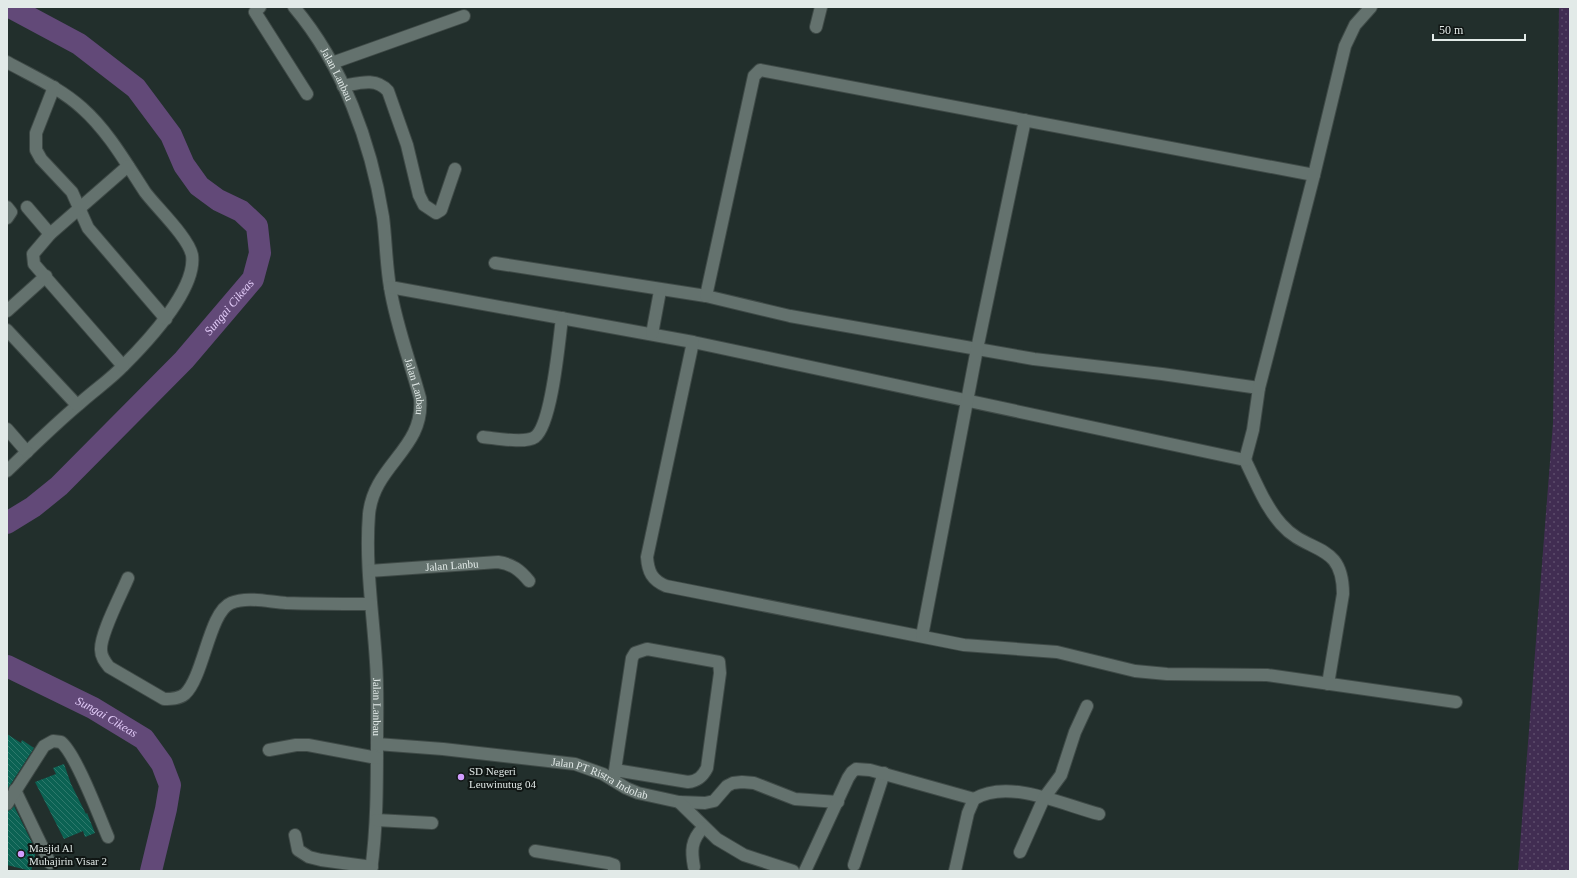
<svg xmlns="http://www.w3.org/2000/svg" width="1577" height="878" viewBox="0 0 1577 878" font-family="Georgia,serif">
	<defs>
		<pattern id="green-dots" width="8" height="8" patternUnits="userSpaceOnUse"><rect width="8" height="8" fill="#412d52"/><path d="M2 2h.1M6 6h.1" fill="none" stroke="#5c4c6b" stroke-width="1.8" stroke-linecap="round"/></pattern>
		<pattern id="building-back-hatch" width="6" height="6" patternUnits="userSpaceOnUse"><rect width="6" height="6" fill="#0b6253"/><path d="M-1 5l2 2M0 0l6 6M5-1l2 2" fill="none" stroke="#2e796c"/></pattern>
	</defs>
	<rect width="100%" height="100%" fill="#222f2c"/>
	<polygon fill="url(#green-dots)" points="1559,7 1570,7 1570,871 1518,871 1553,423"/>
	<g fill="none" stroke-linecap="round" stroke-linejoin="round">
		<g stroke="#624978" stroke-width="22">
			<path id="s1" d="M7 523 33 507 59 486 184 360 253 279 260 253 257 226 241 211 218 200 199 186 184 165 171 135 136 88 79 44 10 7"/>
			<path id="s2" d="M7 666 93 708 144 739 162 764 170 785 166 809 151 871"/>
		</g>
	</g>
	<g fill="url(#building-back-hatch)">
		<polygon points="7,734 21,743 22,740 34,748 7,790"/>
		<polygon points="64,764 71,784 86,814 87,813 95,833 85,837 83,831 64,839 35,782 56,774 53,768"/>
		<polygon points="14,806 36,851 31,871 7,865 7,811"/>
	</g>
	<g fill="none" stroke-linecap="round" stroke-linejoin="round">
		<g stroke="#3f4a47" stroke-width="14">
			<g id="minor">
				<polyline points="260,7 255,12 307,94"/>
				<path id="s3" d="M294 7C343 65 371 143 383 217 386 240 386 264 390 287 396 325 410 361 420 398 425 449 374 464 369 514 365 564 373 613 376 662 378 688 377 715 377 741 377 784 377 828 371 871"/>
				<polyline points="816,27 821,7"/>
				<path d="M7 62C32 76 60 88 82 108 108 131 126 163 145 192 157 208 188 237 192 255 197 289 146 343 124 365 110 380 93 391 78 405 53 426 30 449 7 471"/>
				<polyline points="332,63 464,16"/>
				<path d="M343 86C359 83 376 77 388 91L407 145 419 195 424 205 436 213 441 210 455 169"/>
				<polyline points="54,87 36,133 36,150 41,159 72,192 88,228 166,319"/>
				<polyline points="7,207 11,212 7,218"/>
				<polyline points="27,207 50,234"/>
				<polyline points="495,263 706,296 790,316 1034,359 1162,374 1259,388"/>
				<path d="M390 287 693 342 1245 460C1256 482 1265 506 1281 524 1308 555 1343 541 1343 594L1328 684"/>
				<polyline points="706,296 754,76 760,70 1314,175"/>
				<polyline points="7,311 46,276"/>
				<polyline points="7,330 77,405"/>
				<polyline points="652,334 660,291"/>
				<path d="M693 342 647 557C648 572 652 580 666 586L964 645 1057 652 1135 671 1167 674 1267 675 1456 702"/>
				<polyline points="123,366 34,264 33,254 50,234 128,166"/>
				<polyline points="7,429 27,452"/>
				<path d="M483 437C495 438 525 444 535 437 552 424 559 341 562 318"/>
				<polyline points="1245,460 1253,430 1259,388 1314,175 1345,46 1355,25 1371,7"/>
				<path id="s4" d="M369 571 498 562C512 564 520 570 529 581"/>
				<path d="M128 578C121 595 100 634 101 650 101 657 105 662 109 667L164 699C171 699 179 699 185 694 204 676 209 612 231 603 247 596 269 602 286 603 314 604 342 604 371 604"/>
				<polyline points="922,636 977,349 1025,120"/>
				<path id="s5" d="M377 744 443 749 575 764 603 774 626 788 638 793 679 802 705 803 714 801 727 786 733 783 742 782 754 783 795 799 838 802"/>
				<polyline points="269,750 296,745 308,745 377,758"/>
				<path d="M613 780 615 770 632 658 635 653 647 649 719 662 720 673 707 768C703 776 698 781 688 782L615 770"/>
				<polyline points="15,790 50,863"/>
				<path d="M974 799C1009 778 1063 805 1099 814"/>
				<polyline points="679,802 717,839 744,855 793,871"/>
				<path d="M7 804 44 746 53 741 61 742C76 754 99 816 108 837"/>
				<polyline points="376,820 432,823"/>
				<polyline points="295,835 298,850 309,857 321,860 372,867"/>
				<polyline points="535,851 608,863 614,865 614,871"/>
				<polyline points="1020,852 1044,798 1061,775 1075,732 1087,706"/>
				<polyline points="854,865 884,773"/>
				<path d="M694 867C691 851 691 840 703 828"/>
				<polyline points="805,871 848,778 852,772 856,769 870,770 974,799 968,813 955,871"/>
			</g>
		</g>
		<use href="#minor" stroke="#64726e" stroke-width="12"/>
	</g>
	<g fill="#d19dfe" stroke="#101614" stroke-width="1.5">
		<circle cx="461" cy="777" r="4"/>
		<circle cx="21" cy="854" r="4"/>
	</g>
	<g text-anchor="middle" stroke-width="4" stroke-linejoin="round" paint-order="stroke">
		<g font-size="11" fill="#e2eae8" stroke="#101614">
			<text dy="4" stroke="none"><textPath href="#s3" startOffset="80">Jalan Lanbau</textPath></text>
			<text dy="4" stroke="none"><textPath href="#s3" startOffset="404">Jalan Lanbau</textPath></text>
			<text dy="4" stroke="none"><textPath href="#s4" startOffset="83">Jalan Lanbu</textPath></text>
			<text dy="4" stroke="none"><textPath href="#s3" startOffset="739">Jalan Lanbau</textPath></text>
			<text dy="4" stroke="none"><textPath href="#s5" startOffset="227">Jalan PT Ristra Indolab</textPath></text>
		</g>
		<g font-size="11" fill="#e2eae8" stroke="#101614" text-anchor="start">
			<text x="469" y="775">SD Negeri<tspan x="469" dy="13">Leuwinutug 04</tspan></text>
			<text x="29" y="852">Masjid Al<tspan x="29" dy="13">Muhajirin Visar 2</tspan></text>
		</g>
		<g font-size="12" font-style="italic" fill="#e3ccf9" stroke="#101614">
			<text dy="4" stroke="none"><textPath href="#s1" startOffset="311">Sungai Cikeas</textPath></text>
			<text dy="4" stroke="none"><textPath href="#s2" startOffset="112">Sungai Cikeas</textPath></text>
		</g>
	</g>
	<rect width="1577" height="878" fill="none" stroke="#e2eae8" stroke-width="16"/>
	<path d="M1433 34v6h92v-6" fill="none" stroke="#e2eae8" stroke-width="2"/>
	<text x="1439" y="34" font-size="12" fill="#e2eae8" stroke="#101614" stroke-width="3" paint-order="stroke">50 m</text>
</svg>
